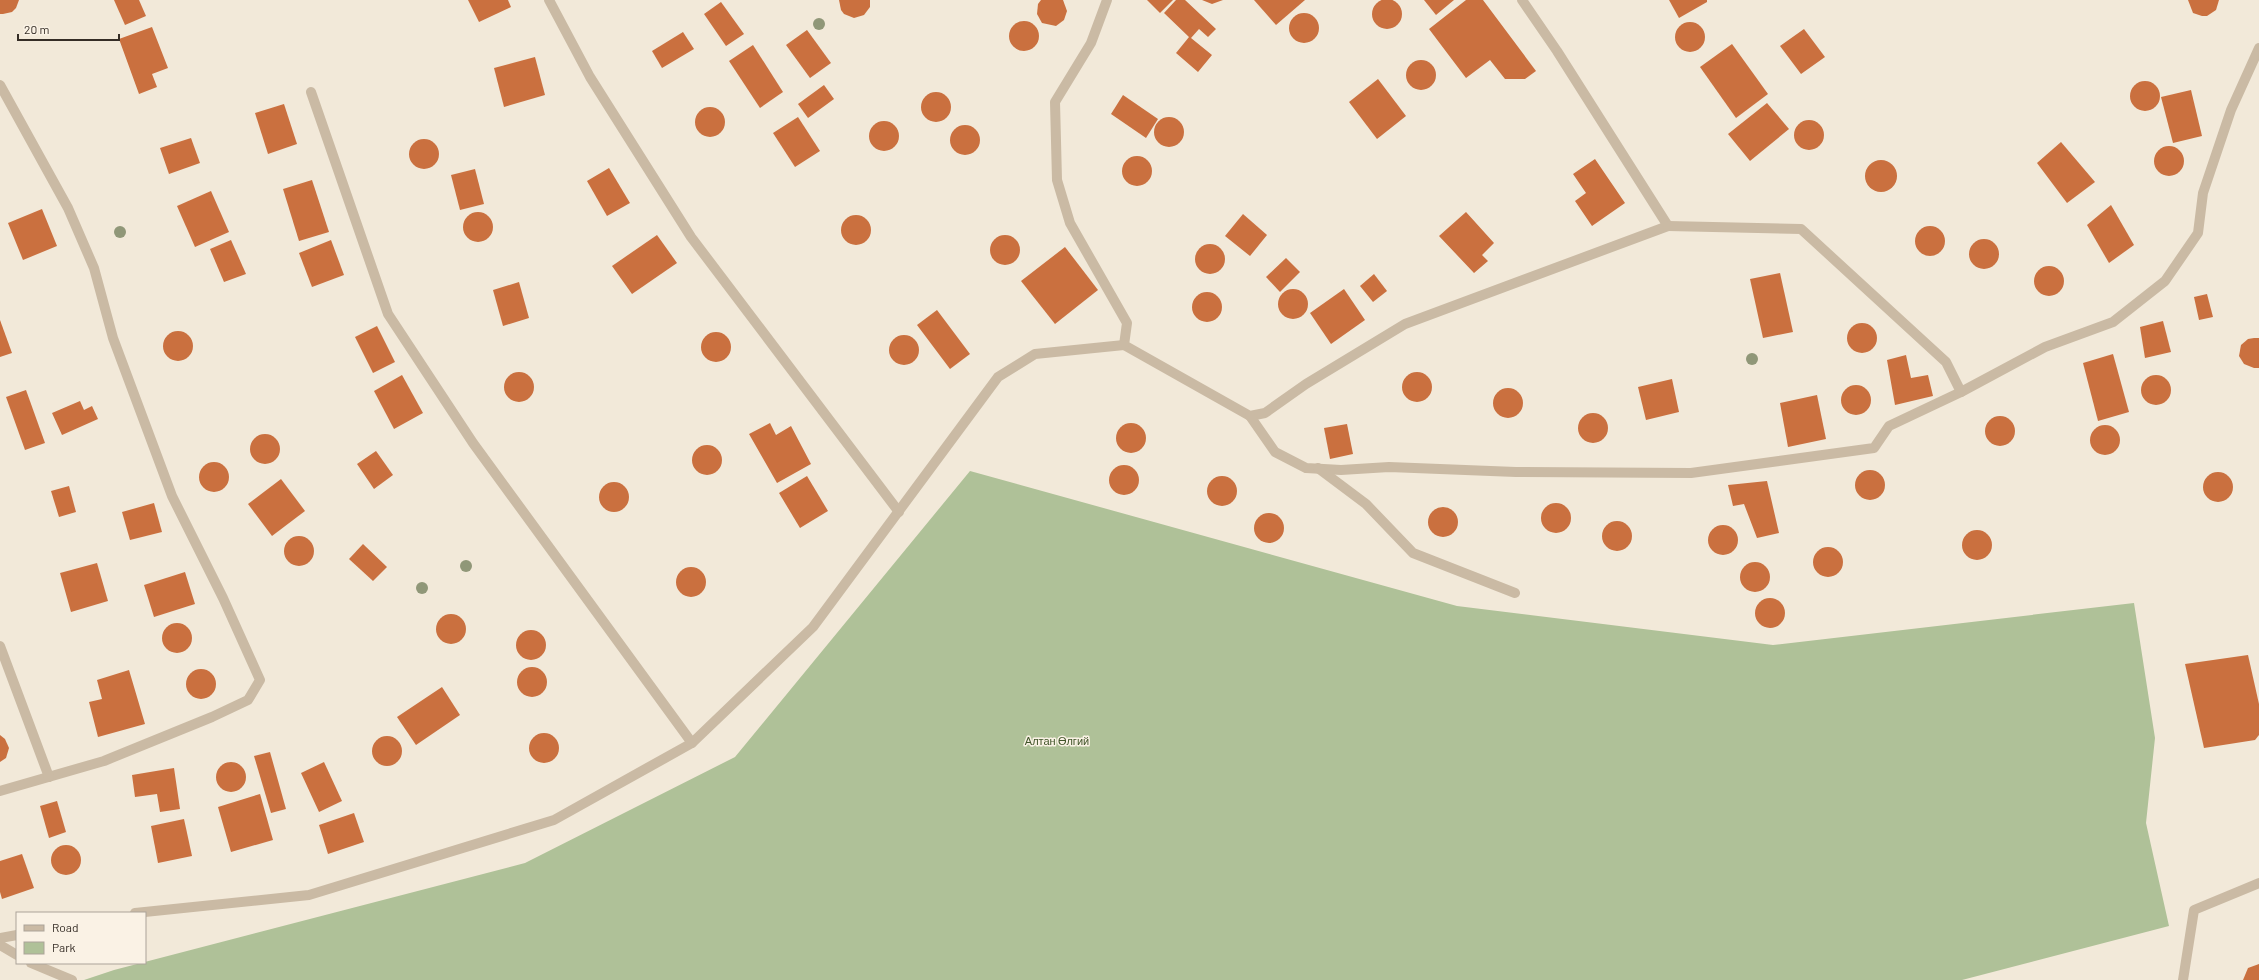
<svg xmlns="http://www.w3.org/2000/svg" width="2259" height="980" viewBox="0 0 2259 980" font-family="Barlow,sans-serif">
	<rect width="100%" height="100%" fill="#f2e9d9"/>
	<polygon fill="#afc198" points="970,471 1457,606 1773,645 2134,603 2155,738 2146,823 2169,926 1962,980 84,980 114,970 525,863 735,757"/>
	<g fill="#ca703f">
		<circle cx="1387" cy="14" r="15"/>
		<polygon points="0,0 19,0 16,8 12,12 3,14 0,14"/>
		<polygon points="114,0 139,0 146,16 125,25"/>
		<polygon points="468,0 508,0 511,7 479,22"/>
		<polygon points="839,0 870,0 870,7 864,15 854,18 844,14 841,10"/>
		<polygon points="1041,0 1063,0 1067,11 1064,20 1056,26 1042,23 1037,14 1038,4"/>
		<polygon points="1147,0 1173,0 1160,13"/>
		<polygon points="1176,0 1185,0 1216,29 1208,37 1199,29 1191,38 1212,55 1198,72 1176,53 1189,37 1164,13"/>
		<polygon points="1202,0 1223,0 1212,4"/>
		<polygon points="1254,0 1305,0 1276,25"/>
		<polygon points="1424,0 1454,0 1436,15"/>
		<polygon points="1466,0 1483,0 1536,71 1525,79 1505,79 1490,60 1466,78 1429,29"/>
		<polygon points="1669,0 1707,0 1707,2 1679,18"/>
		<polygon points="2188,0 2219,0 2216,10 2207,16 2202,16 2193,13"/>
		<polygon points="721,2 744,34 726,46 704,14"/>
		<circle cx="1304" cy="28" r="15"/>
		<circle cx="1024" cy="36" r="15"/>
		<circle cx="1690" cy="37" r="15"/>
		<polygon points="152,27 168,68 152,74 157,87 139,94 119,39"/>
		<polygon points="1804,29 1825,57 1801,74 1780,46"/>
		<polygon points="807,30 831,63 810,78 786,45"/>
		<polygon points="683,32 694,49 662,68 652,51"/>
		<polygon points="1732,44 1768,94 1736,118 1700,67"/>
		<polygon points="753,45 783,92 760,108 729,61"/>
		<polygon points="535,57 545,95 504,107 494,68"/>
		<circle cx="1421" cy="75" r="15"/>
		<polygon points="1378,79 1406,116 1377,139 1349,102"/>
		<circle cx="2145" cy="96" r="15"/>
		<polygon points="824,85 834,99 808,118 798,104"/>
		<polygon points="2191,90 2202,136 2173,143 2161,97"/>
		<circle cx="936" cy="107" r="15"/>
		<polygon points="1123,95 1158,119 1146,138 1111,114"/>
		<polygon points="1767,103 1789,129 1750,161 1728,134"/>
		<polygon points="284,104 297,144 268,154 255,113"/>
		<circle cx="710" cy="122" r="15"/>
		<circle cx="1169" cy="132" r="15"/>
		<polygon points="798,117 820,151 795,167 773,133"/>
		<circle cx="1809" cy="135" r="15"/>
		<circle cx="884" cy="136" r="15"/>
		<circle cx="965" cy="140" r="15"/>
		<polygon points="191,138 200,163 169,174 160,148"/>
		<circle cx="424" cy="154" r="15"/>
		<polygon points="2061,142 2095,182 2067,203 2037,163"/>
		<circle cx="2169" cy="161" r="15"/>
		<circle cx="1137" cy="171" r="15"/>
		<polygon points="1595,159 1625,203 1592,226 1575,201 1586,193 1573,174"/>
		<circle cx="1881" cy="176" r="16"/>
		<polygon points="609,168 630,203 607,216 587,181"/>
		<polygon points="475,169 484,204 460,210 451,175"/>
		<polygon points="312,180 329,232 299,241 283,189"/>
		<polygon points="211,191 229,232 195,247 177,206"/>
		<polygon points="2111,205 2134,245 2109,263 2087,225"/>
		<polygon points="42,209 57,246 23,260 8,223"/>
		<circle cx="478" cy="227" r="15"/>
		<polygon points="1466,212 1494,243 1482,255 1488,261 1474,273 1439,236"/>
		<polygon points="1243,214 1267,235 1250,256 1225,236"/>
		<circle cx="856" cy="230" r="15"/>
		<circle cx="1930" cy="241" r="15"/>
		<circle cx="1005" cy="250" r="15"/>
		<polygon points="657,235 677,263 632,294 612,266"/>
		<circle cx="1984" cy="254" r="15"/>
		<polygon points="231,240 246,274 224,282 210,249"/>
		<polygon points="331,240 344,275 312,287 299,253"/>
		<circle cx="1210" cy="259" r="15"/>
		<polygon points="1065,247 1098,290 1055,324 1021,281"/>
		<polygon points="1286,258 1300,272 1280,292 1266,277"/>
		<circle cx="2049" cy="281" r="15"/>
		<polygon points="1780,273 1793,332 1763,338 1750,279"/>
		<polygon points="1374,274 1387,291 1373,302 1360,286"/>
		<polygon points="519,282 529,318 503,326 493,290"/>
		<circle cx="1293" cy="304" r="15"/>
		<polygon points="1344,289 1365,320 1331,344 1310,313"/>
		<circle cx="1207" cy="307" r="15"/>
		<polygon points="2207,294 2213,317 2199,320 2194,297"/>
		<polygon points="937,310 970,354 950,369 917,325"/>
		<polygon points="0,320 12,353 0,357"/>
		<polygon points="2163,321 2171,352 2145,358 2140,327"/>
		<circle cx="1862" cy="338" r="15"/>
		<polygon points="377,326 395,362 373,373 355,337"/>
		<circle cx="178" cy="346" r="15"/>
		<circle cx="716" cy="347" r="15"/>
		<circle cx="904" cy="350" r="15"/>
		<polygon points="2254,338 2259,338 2259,368 2254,368 2244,364 2239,356 2241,345 2248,339"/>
		<polygon points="2113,354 2129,412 2098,421 2083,363"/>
		<polygon points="1906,355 1911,378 1928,375 1933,396 1895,405 1887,360"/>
		<circle cx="519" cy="387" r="15"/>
		<circle cx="1417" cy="387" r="15"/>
		<circle cx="2156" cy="390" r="15"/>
		<polygon points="402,375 423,413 394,429 374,391"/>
		<polygon points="1672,379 1679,412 1646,420 1638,387"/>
		<circle cx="1856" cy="400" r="15"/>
		<circle cx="1508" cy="403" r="15"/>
		<polygon points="26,390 45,443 25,450 6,397"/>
		<polygon points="1817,395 1826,439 1788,447 1780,403"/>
		<polygon points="80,401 84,410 92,406 98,419 62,435 52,413"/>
		<circle cx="1593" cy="428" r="15"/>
		<circle cx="2000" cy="431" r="15"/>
		<circle cx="1131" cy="438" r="15"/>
		<polygon points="770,423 776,435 791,426 811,464 777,483 749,434"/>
		<polygon points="1347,424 1353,454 1330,459 1324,428"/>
		<circle cx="2105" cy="440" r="15"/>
		<circle cx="265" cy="449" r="15"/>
		<circle cx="707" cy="460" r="15"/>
		<polygon points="376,451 393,475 374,489 357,464"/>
		<circle cx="214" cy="477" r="15"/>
		<circle cx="1124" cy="480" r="15"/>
		<circle cx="1870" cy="485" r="15"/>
		<circle cx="2218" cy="487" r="15"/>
		<circle cx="1222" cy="491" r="15"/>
		<polygon points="807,476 828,511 800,528 779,493"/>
		<polygon points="281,479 305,511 272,536 248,504"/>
		<polygon points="1767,481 1779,533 1757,538 1744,504 1733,506 1728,485"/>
		<circle cx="614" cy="497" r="15"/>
		<polygon points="69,486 76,512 59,517 51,491"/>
		<circle cx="1556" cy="518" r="15"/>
		<polygon points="154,503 162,532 130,540 122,512"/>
		<circle cx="1443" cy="522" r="15"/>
		<circle cx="1269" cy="528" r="15"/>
		<circle cx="1617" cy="536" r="15"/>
		<circle cx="1723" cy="540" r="15"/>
		<circle cx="1977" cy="545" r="15"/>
		<circle cx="299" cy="551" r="15"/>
		<polygon points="363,544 387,567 373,581 349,559"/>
		<circle cx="1828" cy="562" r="15"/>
		<circle cx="1755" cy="577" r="15"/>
		<polygon points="97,563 108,601 71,612 60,573"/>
		<circle cx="691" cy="582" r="15"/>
		<polygon points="185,572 195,604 154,617 144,585"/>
		<circle cx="1770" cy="613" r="15"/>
		<circle cx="451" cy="629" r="15"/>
		<circle cx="177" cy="638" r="15"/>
		<circle cx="531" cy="645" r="15"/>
		<polygon points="2248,655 2259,704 2259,735 2255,740 2204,748 2185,664"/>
		<circle cx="532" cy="682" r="15"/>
		<circle cx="201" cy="684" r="15"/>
		<polygon points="129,670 145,724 98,737 89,702 102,699 97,680"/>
		<polygon points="442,687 460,715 416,745 397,717"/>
		<circle cx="544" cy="748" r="15"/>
		<polygon points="0,735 5,739 9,748 6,758 0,762"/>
		<circle cx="387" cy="751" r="15"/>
		<polygon points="270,752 286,809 271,813 254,756"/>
		<circle cx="231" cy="777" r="15"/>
		<polygon points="324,762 342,801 319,812 301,773"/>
		<polygon points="174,768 180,809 160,812 157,794 135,797 132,775"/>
		<polygon points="260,794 273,840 231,852 218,807"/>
		<polygon points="57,801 66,832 49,838 40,806"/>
		<polygon points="354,813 364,842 328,854 319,825"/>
		<polygon points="184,819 192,856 158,863 151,826"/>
		<circle cx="66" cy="860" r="15"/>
		<polygon points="22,854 34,888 2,899 0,892 0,861"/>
		<polygon points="2259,964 2259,980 2243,980 2248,968"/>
	</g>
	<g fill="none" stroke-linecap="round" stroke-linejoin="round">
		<g stroke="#cabaa4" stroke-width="10">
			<polyline points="0,945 17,955"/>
			<polyline points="31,963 72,980"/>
		</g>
		<g stroke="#cabaa4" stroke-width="10">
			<polyline points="549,0 590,77 691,237 899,512"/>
			<polyline points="1107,0 1091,43 1055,102 1057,180 1070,223 1127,323 1124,345 1250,416 1265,413 1306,384 1405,324 1668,226 1557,51 1522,0"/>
			<polyline points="0,85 68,208 94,268 113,338 172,496 223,598 260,680 248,700 212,717 104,761 0,791"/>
			<polyline points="311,92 388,314 473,443 692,743"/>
			<polyline points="1961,392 2045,347 2113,322 2165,281 2198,233 2203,193 2231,110 2259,48"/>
			<polyline points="1250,416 1275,452 1306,468 1341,470 1389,467 1516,472 1691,473 1874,448 1889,426 1961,392 1946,362 1801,229 1668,226"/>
			<polyline points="1318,468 1366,504 1413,553 1515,593"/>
			<polyline points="0,646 49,777"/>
			<polyline points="135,913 309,895 554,820 692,743 813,627 998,377 1035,354 1124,345"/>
			<polyline points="0,938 17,935"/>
			<polyline points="2183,980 2194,910 2259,883"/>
		</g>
	</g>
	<g fill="#909778">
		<circle cx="819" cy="24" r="6"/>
		<circle cx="120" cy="232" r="6"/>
		<circle cx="1752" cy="359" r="6"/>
		<circle cx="466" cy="566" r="6"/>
		<circle cx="422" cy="588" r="6"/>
	</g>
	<g text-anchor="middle" stroke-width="3" stroke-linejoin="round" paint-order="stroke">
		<g font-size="11" fill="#405429" stroke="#faf2e5">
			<text x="1057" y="745">Алтан Өлгий</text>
		</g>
	</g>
	<rect x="16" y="912" width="130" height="52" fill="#faf2e5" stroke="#aba399"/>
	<rect x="24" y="925" width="20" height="6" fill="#cabaa4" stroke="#aba399"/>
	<text x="52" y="932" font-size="12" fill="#352d26">Road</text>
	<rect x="24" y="942" width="20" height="12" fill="#afc198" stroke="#aba399"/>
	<text x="52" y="952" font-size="12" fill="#352d26">Park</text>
	<path d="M18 34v6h101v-6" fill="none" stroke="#352d26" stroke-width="2"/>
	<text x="24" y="34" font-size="12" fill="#352d26" stroke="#faf2e5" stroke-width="3" paint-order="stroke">20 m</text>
</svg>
